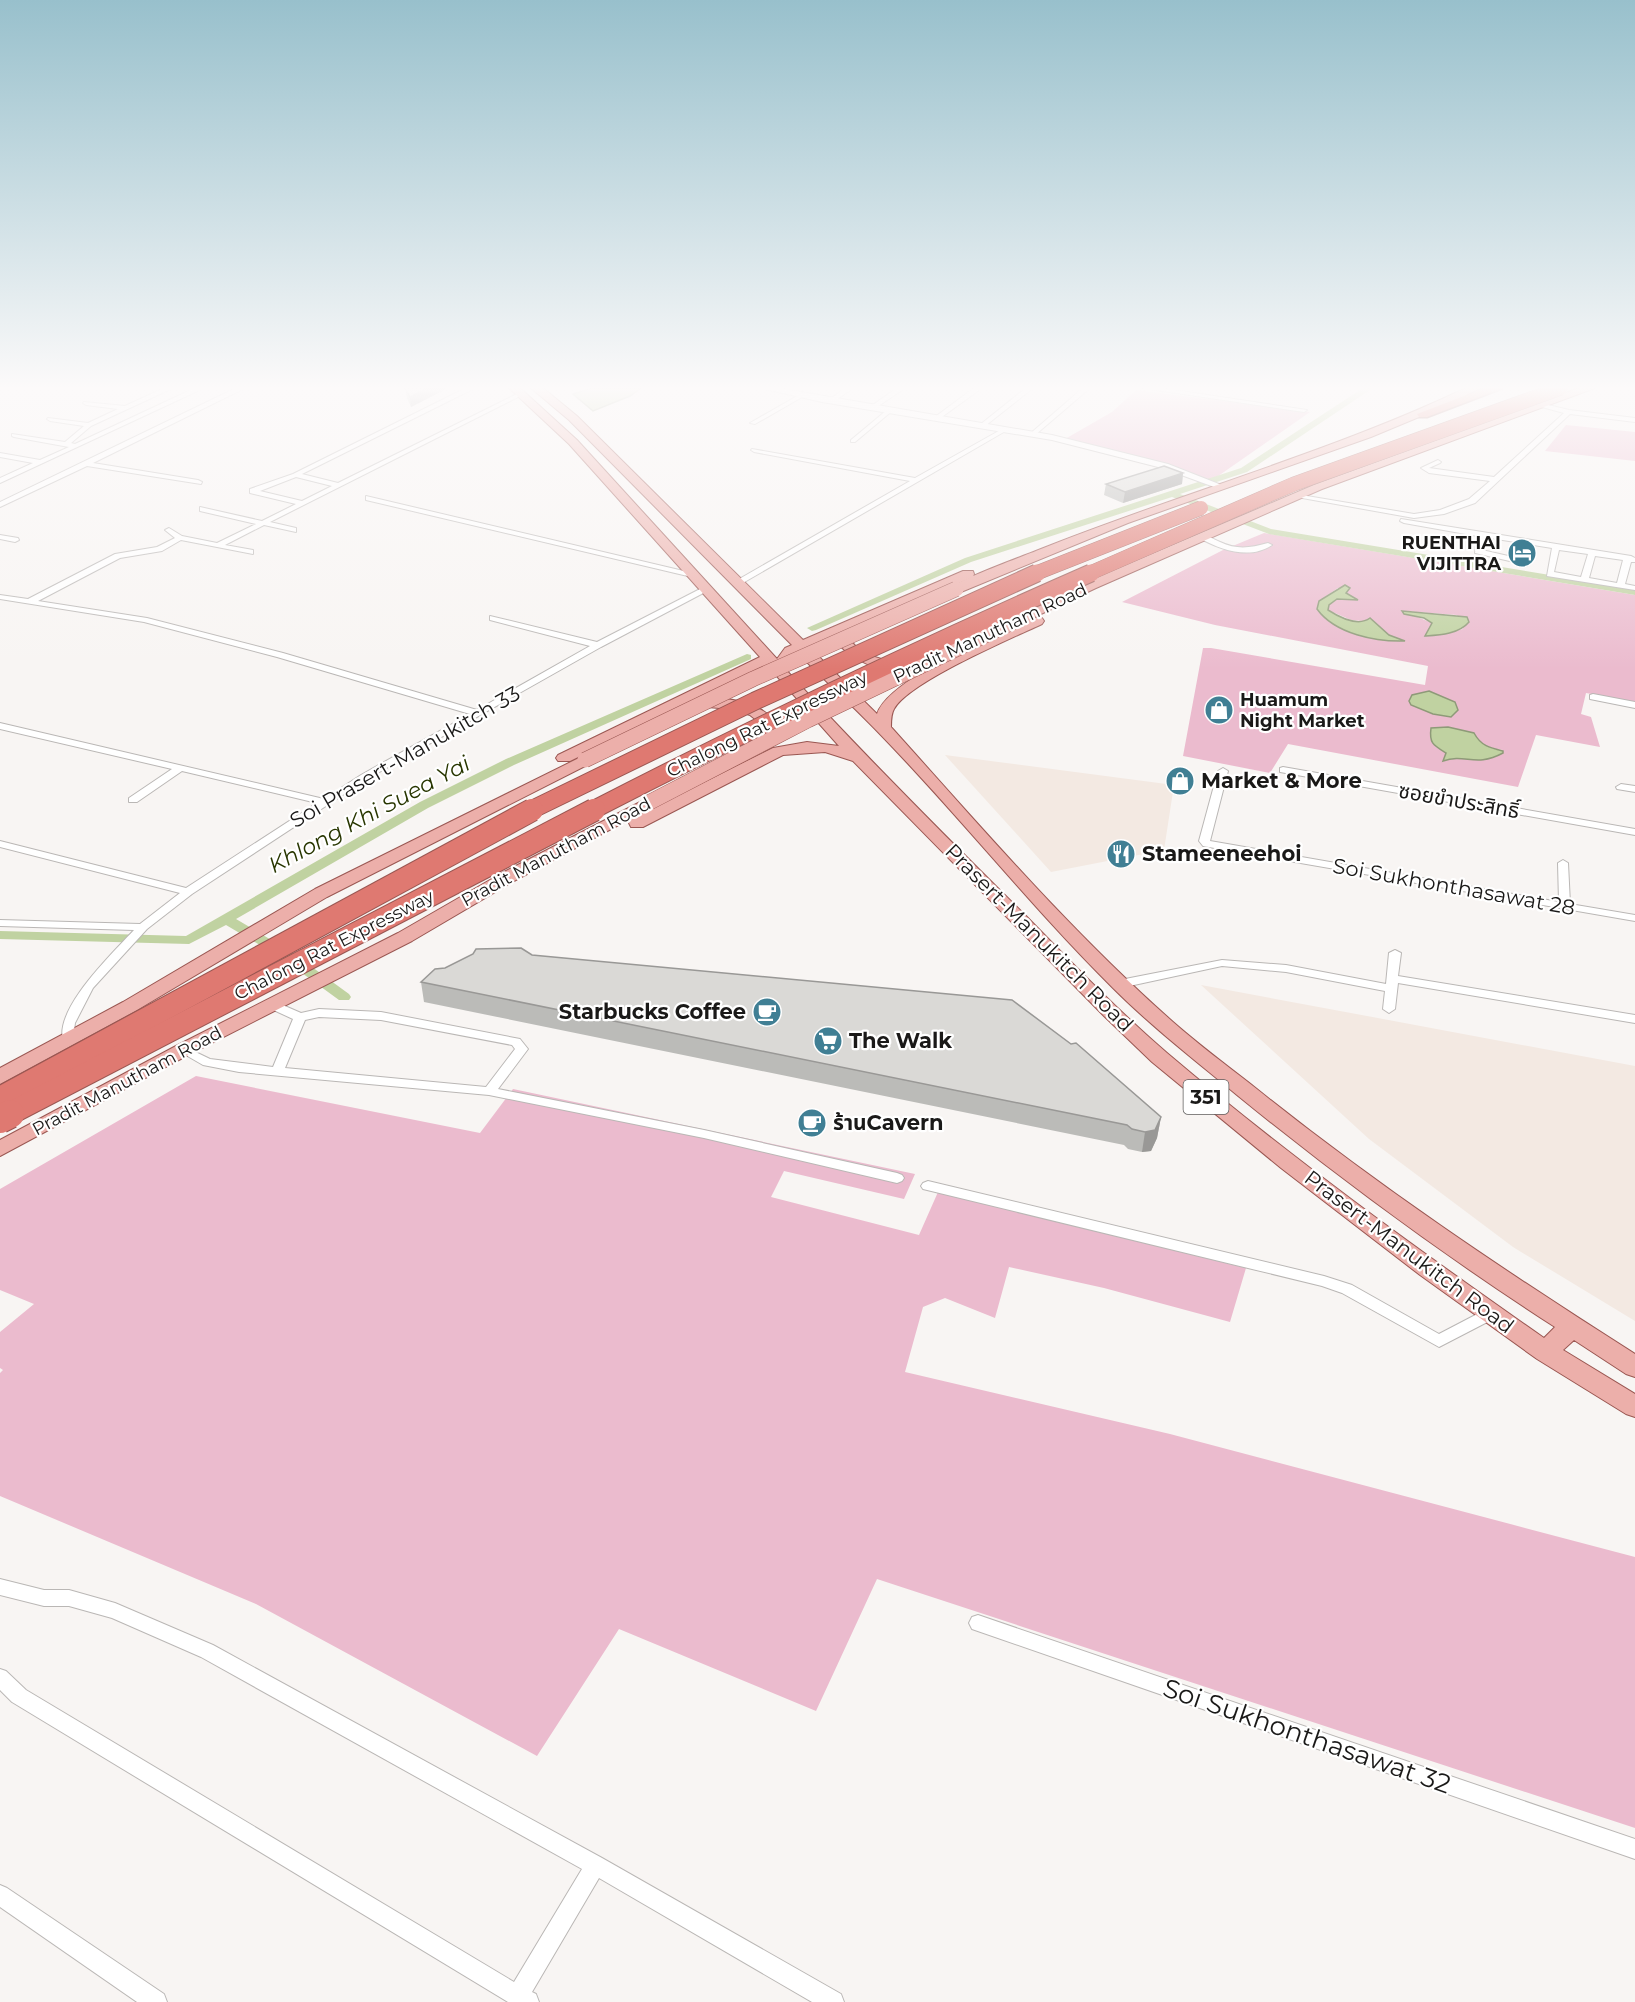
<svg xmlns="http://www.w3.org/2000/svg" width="1635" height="2002" viewBox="0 0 1635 2002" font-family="Montserrat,'Noto Sans Thai',sans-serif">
	<rect width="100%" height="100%" fill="#f8f5f3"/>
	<g fill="#f3e9e2">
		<polygon points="945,755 1174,785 1164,850 1051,872"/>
		<polygon points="1201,985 1635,1066 1635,1321 1513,1247 1369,1139"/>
	</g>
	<g fill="#ebbbce" fill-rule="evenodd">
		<polygon points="1136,390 1310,412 1211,481 1065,439 1112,412"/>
		<polygon points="1566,425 1635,432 1635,461 1545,451"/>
		<path d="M1264 533 1635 595V702L1586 693 1581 714 1591 717 1600 747 1536 735 1518 787 1288 744 1270 773 1183 756 1203 648H1211L1425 685 1428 666 1215 625 1122 602 1223 550ZM1338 588 1356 599H1337L1329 605 1328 610 1351 620 1373 622 1389 635 1402 641C1372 635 1341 635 1319 612V601ZM1403 611 1457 615 1463 629 1438 635 1426 636 1432 623ZM1431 728 1478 740 1489 748 1503 750 1444 760 1446 753C1433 746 1429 743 1431 728Z"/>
		<polygon points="196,1076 480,1133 513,1089 915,1174 904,1199 784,1171 771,1197 919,1235 938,1192 1246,1268 1230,1322 1104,1288 1009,1267 995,1318 945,1298 923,1307 905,1372 1170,1434 1635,1557 1635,1828 877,1579 816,1711 619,1629 537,1756 256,1604 0,1496 0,1373 3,1370 0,1368 0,1332 34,1304 0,1290 0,1189"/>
	</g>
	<g fill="#c0d2a1" stroke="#8e9a78" stroke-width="1.5">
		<polygon points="592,388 641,388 630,396 593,411 573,394"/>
		<path d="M1345 585 1350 588 1346 593 1358 600 1337 599 1329 605 1328 610C1339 617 1358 627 1370 618L1389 635 1405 641C1376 642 1335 634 1317 609L1319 601Z"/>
		<path d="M1402 611 1467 617 1469 622C1459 634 1440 635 1425 636L1432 623 1424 618 1404 614Z"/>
		<polygon points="1429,691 1455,702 1458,710 1451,717 1433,714 1411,705 1409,701 1412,695"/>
		<path d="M1448 727 1474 733C1481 746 1490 748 1503 751V753C1475 768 1466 753 1443 761L1446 753C1433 745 1429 743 1431 728Z"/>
	</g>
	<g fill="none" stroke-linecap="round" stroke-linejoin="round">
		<g fill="#c0d2a1" fill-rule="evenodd">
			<polygon points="1363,388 1373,388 1247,472 1180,494 1271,529 1635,589 1635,595 1269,534 1172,497 971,562 816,630 812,631 807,628 965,558 1241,468"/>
			<polygon points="747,654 751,655 751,659 514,765 428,808 236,919 290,951 349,994 351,997 349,1000 339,1000 280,957 226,925 189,944 0,939 0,931 186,936 420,802 506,759"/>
		</g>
		<g stroke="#bab7b5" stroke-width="2">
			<g id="minor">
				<polygon points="164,388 173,388 91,426 71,443 75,444 195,388 204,388 0,483 0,478 33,463 0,457 0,453 40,460 69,447 14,437 12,436 12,434 65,442 84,426 50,421 47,419 48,418 88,423 118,409 86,405 83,403 84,402 125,406"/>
				<polygon points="236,388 245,388 93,463 198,480 202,482 201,484 87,466 0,507 0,502"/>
				<path d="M466 388H475L302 474 338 483 519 393 524 394 270 522 296 528V532L264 525 225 545 253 550V554L181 540 162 551 120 558 38 601 147 618 283 653 477 710 590 646 490 620V616L597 642 702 588 709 590 601 647 367 779 192 894 147 929 93 988 75 1023 72 1043H64C51 1011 114 952 134 930L0 926V920L140 924 180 893 0 847V841L186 888 317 803 182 771 137 802H129V798L172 769 0 729V723L324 799 361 775 470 714 277 657 144 622 0 599V595L28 599 115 554 157 547 175 538 165 530 169 528 182 536 217 543 256 524 200 511V507L262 521 296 504 250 493V489L293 474ZM296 477 332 486 302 501 260 491Z"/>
				<polygon points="845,388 853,388 832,403 828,403 828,401"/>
				<polygon points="897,388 905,388 874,409 870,409 870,407"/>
				<polygon points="974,388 982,388 939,419 935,419 935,417"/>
				<polygon points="1026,388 1033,388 985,426 981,426 981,424"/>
				<polygon points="1083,388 1090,388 1035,435 1031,435 1031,433"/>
				<polygon points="1142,388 1161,388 1307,410 1304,412"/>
				<polygon points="799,395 804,396 755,424 750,423"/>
				<polygon points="1540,403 1569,410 1635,418 1635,422 1570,414 1475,503 1444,514 1414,518 1291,496 1295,494 1414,514 1440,510 1469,499 1490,481 1429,473 1421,468 1438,460 1441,462 1440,463 1429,468 1494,477 1564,413 1538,406 1538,404"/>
				<polygon points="887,410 892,411 855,442 851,442 851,440"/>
				<polygon points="1004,428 1009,429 741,584 734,582 910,481 754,452 751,450 752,449 915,478"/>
				<polygon points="366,496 692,573 696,575 692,577 366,500"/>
				<path d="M1401 519 1631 556 1635 558V562H1631L1625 584 1635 586V590L1547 576 1552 548 1484 537 1482 550 1517 558 1518 560 1514 562 1475 553 1477 536 1404 523 1400 521ZM1559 550 1588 554 1581 577 1554 572ZM1595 556 1623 560 1617 583 1589 578Z"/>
				<polygon points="0,535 18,538 19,540 15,542 0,539"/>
				<path d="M1201 535C1208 535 1213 539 1220 542 1237 550 1250 548 1268 543L1272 545C1250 560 1222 550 1201 539Z"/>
				<polygon points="1593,694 1635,702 1635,708 1590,699 1590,695"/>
				<polygon points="1283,767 1635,829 1635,835 1280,772 1280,768"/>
				<polygon points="1223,768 1228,771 1210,841 1559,902 1558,863 1563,860 1568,863 1570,904 1635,915 1635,921 1203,846 1199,841 1218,771"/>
				<polygon points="1621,784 1635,786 1635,792 1617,789 1616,787"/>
				<polygon points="1395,950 1401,953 1398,976 1635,1015 1635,1023 1398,983 1395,1009 1389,1013 1383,1009 1385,991 1286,972 1222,966 1120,988 1114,984 1120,980 1222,960 1286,965 1386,984 1389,953"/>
				<path d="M271 1000 301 1013 319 1009 381 1012 520 1039 528 1049 498 1089 704 1130 897 1173 902 1175 904 1178 902 1181 897 1183 704 1138 489 1095 239 1072 203 1065 177 1050 183 1046 210 1059 273 1067 293 1019 267 1007 265 1004 267 1001ZM319 1017 381 1020 512 1045 515 1049 486 1087 285 1068 305 1020Z"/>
				<polygon points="928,1181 1324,1276 1352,1285 1439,1334 1485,1310 1490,1308 1495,1310 1497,1314 1495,1318 1439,1347 1342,1293 1322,1286 923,1189 921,1186 923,1183"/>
				<polygon points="0,1579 44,1590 69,1590 115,1603 213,1645 602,1858 841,1994 844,2002 812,2002 599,1878 532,1992 536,1994 539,2002 508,2002 12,1702 0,1690 0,1669 6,1671 26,1690 514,1982 582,1869 201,1657 112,1618 69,1606 44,1606 0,1595"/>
				<polygon points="978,1615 1635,1839 1635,1859 972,1629 969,1623 972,1617"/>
				<polygon points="0,1885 7,1888 164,1994 167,2002 137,2002 0,1907"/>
			</g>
		</g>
		<g stroke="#bab7b5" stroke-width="2">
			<polygon id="tertiary" points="761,388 778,388 1052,435 1168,464 1224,486 1217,488 1162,468 1052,440 822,402"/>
		</g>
		<g stroke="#9a5752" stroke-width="2">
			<g id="primary">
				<path d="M509 388H520L577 440 777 659 785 648 792 645 569 420 531 388H543L577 416 803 640 963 571H973L974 574 973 577 851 629 847 635C858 657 886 660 907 665L909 668 907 671C885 676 844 657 834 637L810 648 877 714C889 678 997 635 1032 618H1042L1044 621 1042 624C1010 639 909 682 894 709 891 714 891 722 891 727 982 828 1071 932 1173 1022 1198 1044 1226 1065 1253 1086 1376 1185 1503 1270 1635 1354V1377L1626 1374 1574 1340 1563 1350 1635 1394V1417L1626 1414 1537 1359 1420 1275 1281 1168 1152 1062 1104 1016 853 761 825 752 783 755 643 827H631L629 823 631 819 773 748 807 742 839 746 767 665 700 698C732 697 771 703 784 736L781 739H771L765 727 750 715 731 709 696 706 689 703 570 761H558L556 758 558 755 760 657 569 444ZM798 653C824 680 852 705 878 732 959 815 1031 907 1113 988 1152 1027 1195 1060 1237 1095 1339 1178 1445 1256 1555 1327L1544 1338C1415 1248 1287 1155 1167 1053 1117 1010 1071 962 1025 915 944 835 864 755 787 671L788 664Z"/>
				<path d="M1466 388H1480L1443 407 1371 437 1128 523 961 592H951L949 589C959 579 1024 556 1041 549 1181 493 1329 453 1466 388Z"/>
				<polygon points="1579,388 1595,388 1322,489 1096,588 1024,622 1019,623 1012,619 1086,582 1314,485"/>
				<polygon points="585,755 593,760 591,763 327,897 137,1010 0,1084 0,1068 123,1002 315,889"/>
				<polygon points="650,797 656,799 658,802 656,805 514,881 412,941 190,1054 0,1156 0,1140 176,1046 398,933 502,873"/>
			</g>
		</g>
		<g stroke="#9a5752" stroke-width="3">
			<polygon id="motorway" points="1485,388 1503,388 1427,417 1419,417 1417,414"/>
		</g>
		<use href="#minor" fill="#fff" fill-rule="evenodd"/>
		<use href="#tertiary" fill="#fff" fill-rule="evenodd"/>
		<use href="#primary" fill="#ecafaa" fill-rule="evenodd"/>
		<use href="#motorway" fill="#df7971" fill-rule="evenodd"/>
		<g stroke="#9a5752" stroke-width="16" stroke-linecap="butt">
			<g id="primary-bridge">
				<polyline points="585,760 753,679 956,589"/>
				<polyline points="650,802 808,720 1019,619"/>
			</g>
		</g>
		<g stroke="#9a5752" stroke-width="15" stroke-linecap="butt">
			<g id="motorway-bridge-far3">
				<polyline points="1034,574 1201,508"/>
				<polyline points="1088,574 1294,484 1561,388"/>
			</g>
		</g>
		<g stroke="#9a5752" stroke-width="19" stroke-linecap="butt">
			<g id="motorway-bridge-far2">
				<polyline points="529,811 755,701 1037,573"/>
				<path d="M591 811C756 726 922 647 1091 573"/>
			</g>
		</g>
		<g stroke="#9a5752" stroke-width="24" stroke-linecap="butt">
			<g id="motorway-bridge-far1">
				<polyline points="0,1098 532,810"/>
				<polyline points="7,1115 594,810"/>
			</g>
		</g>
		<g stroke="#9a5752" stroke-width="30" stroke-linecap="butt">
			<polyline id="motorway-bridge" points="0,1119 10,1114"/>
		</g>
		<use href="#primary-bridge" stroke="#ecafaa" stroke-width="15"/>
		<use href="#motorway-bridge-far3" stroke="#df7971" stroke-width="14"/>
		<use href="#motorway-bridge-far2" stroke="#df7971" stroke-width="17"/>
		<use href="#motorway-bridge-far1" stroke="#df7971" stroke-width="22"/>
		<use href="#motorway-bridge" stroke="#df7971" stroke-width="28"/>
	</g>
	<g fill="#bbbbb8">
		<polygon points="405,388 448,388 411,407 407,398"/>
		<polygon points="1183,473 1182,484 1123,503 1104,495 1106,484"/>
		<polygon points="532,955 1071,1044 1161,1117 1157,1138 1151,1151 1142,1152 1128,1149 1124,1145 424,1002 421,982 445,968"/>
	</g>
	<g fill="#999896">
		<polygon points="427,388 448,388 411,407 410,397"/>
		<polygon points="1183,473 1182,484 1123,503 1125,492"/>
		<polygon points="1161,1117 1157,1138 1151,1151 1142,1152 1145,1132"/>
	</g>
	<g fill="#dad9d6" stroke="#999896" stroke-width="1.5">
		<polygon points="405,388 427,388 410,397"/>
		<polygon points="1164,466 1183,473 1125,492 1106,484"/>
		<polygon points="521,948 532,955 1012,1000 1071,1044 1076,1043 1161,1117 1155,1130 1145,1132 1132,1129 1127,1125 421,982 435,969 445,968 473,954 476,949"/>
	</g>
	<linearGradient id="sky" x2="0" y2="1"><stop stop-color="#98c0cc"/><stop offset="0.58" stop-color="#fcfafa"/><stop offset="1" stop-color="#fcfafa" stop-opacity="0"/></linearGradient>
	<rect width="1635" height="669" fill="url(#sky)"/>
	<defs>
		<g id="hotel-disc" transform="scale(1.5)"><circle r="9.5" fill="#407f94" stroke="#fff"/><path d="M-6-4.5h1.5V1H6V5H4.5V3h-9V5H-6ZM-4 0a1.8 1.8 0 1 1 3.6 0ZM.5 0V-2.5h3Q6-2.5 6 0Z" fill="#fff"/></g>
		<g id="shop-disc" transform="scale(1.5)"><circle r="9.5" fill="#407f94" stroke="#fff"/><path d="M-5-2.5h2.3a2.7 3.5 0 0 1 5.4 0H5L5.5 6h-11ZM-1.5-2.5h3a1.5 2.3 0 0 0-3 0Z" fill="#fff"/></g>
		<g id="restaurant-disc" transform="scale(1.5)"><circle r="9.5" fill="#407f94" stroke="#fff"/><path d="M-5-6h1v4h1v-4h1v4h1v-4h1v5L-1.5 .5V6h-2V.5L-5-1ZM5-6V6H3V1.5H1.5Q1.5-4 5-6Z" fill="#fff"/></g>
		<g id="cafe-disc" transform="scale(1.5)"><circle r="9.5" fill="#407f94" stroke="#fff"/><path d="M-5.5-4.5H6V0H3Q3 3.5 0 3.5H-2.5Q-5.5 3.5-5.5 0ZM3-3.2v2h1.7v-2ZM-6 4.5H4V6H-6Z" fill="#fff"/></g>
		<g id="supermarket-disc" transform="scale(1.5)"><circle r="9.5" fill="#407f94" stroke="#fff"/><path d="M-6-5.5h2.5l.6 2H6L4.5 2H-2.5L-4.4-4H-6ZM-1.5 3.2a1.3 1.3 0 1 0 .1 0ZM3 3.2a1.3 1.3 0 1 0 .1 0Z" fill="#fff"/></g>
	</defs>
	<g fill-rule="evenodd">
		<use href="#hotel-disc" x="1522" y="553"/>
		<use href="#shop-disc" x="1219" y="710"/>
		<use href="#shop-disc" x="1180" y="781"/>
		<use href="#restaurant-disc" x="1121" y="854"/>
		<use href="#cafe-disc" x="767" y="1012"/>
		<use href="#supermarket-disc" x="828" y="1041"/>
		<use href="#cafe-disc" x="812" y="1123"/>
	</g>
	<g text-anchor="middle" stroke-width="4.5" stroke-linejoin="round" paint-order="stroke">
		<g font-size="18" font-weight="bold" fill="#1a1918" stroke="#fff" text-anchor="end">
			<text x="1501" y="549">RUENTHAI<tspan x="1501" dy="21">VIJITTRA</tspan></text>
			<text x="1240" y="706" text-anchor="start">Huamum<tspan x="1240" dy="21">Night Market</tspan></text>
		</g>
		<g font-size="18" fill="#1a1918" stroke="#fff">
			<text transform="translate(990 633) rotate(-25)" y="6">Pradit Manutham Road</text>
			<text transform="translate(767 724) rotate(-26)" y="6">Chalong Rat Expressway</text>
			<text transform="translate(556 852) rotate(-28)" y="6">Pradit Manutham Road</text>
			<text transform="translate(334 945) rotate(-27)" y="6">Chalong Rat Expressway</text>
			<text transform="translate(127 1081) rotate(-28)" y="6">Pradit Manutham Road</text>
		</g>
		<rect fill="#fff" stroke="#5f5e5d" stroke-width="1.5" x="1183.5" y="1080" width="45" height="34" rx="4.5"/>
		<g font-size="20" font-weight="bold" fill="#1a1918">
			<text x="1206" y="1104">351</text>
		</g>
		<g font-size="21" fill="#1a1918" stroke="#fff">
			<text transform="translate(405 757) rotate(-30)" y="7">Soi Prasert-Manukitch 33</text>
			<text transform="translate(1459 801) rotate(10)" y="7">ซอยขำประสิทธิ์</text>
			<text transform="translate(1454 887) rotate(10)" y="7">Soi Sukhonthasawat 28</text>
			<text transform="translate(1039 938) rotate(45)" y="7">Prasert-Manukitch Road</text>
			<text transform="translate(1409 1252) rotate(37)" y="7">Prasert-Manukitch Road</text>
		</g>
		<g font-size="21" font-weight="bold" fill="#1a1918" stroke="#fff" text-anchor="start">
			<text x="1201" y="788">Market &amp; More</text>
			<text x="1142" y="861">Stameeneehoi</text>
			<text x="746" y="1019" text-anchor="end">Starbucks Coffee</text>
			<text x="849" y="1048">The Walk</text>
			<text x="833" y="1130">ร้านCavern</text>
		</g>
		<g font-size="22" font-style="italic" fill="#283600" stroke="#fff">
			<text transform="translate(369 814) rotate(-28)" y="8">Khlong Khi Suea Yai</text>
		</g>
		<g font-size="26" fill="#1a1918" stroke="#fff">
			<text transform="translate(1307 1736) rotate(19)" y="9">Soi Sukhonthasawat 32</text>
		</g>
	</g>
</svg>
